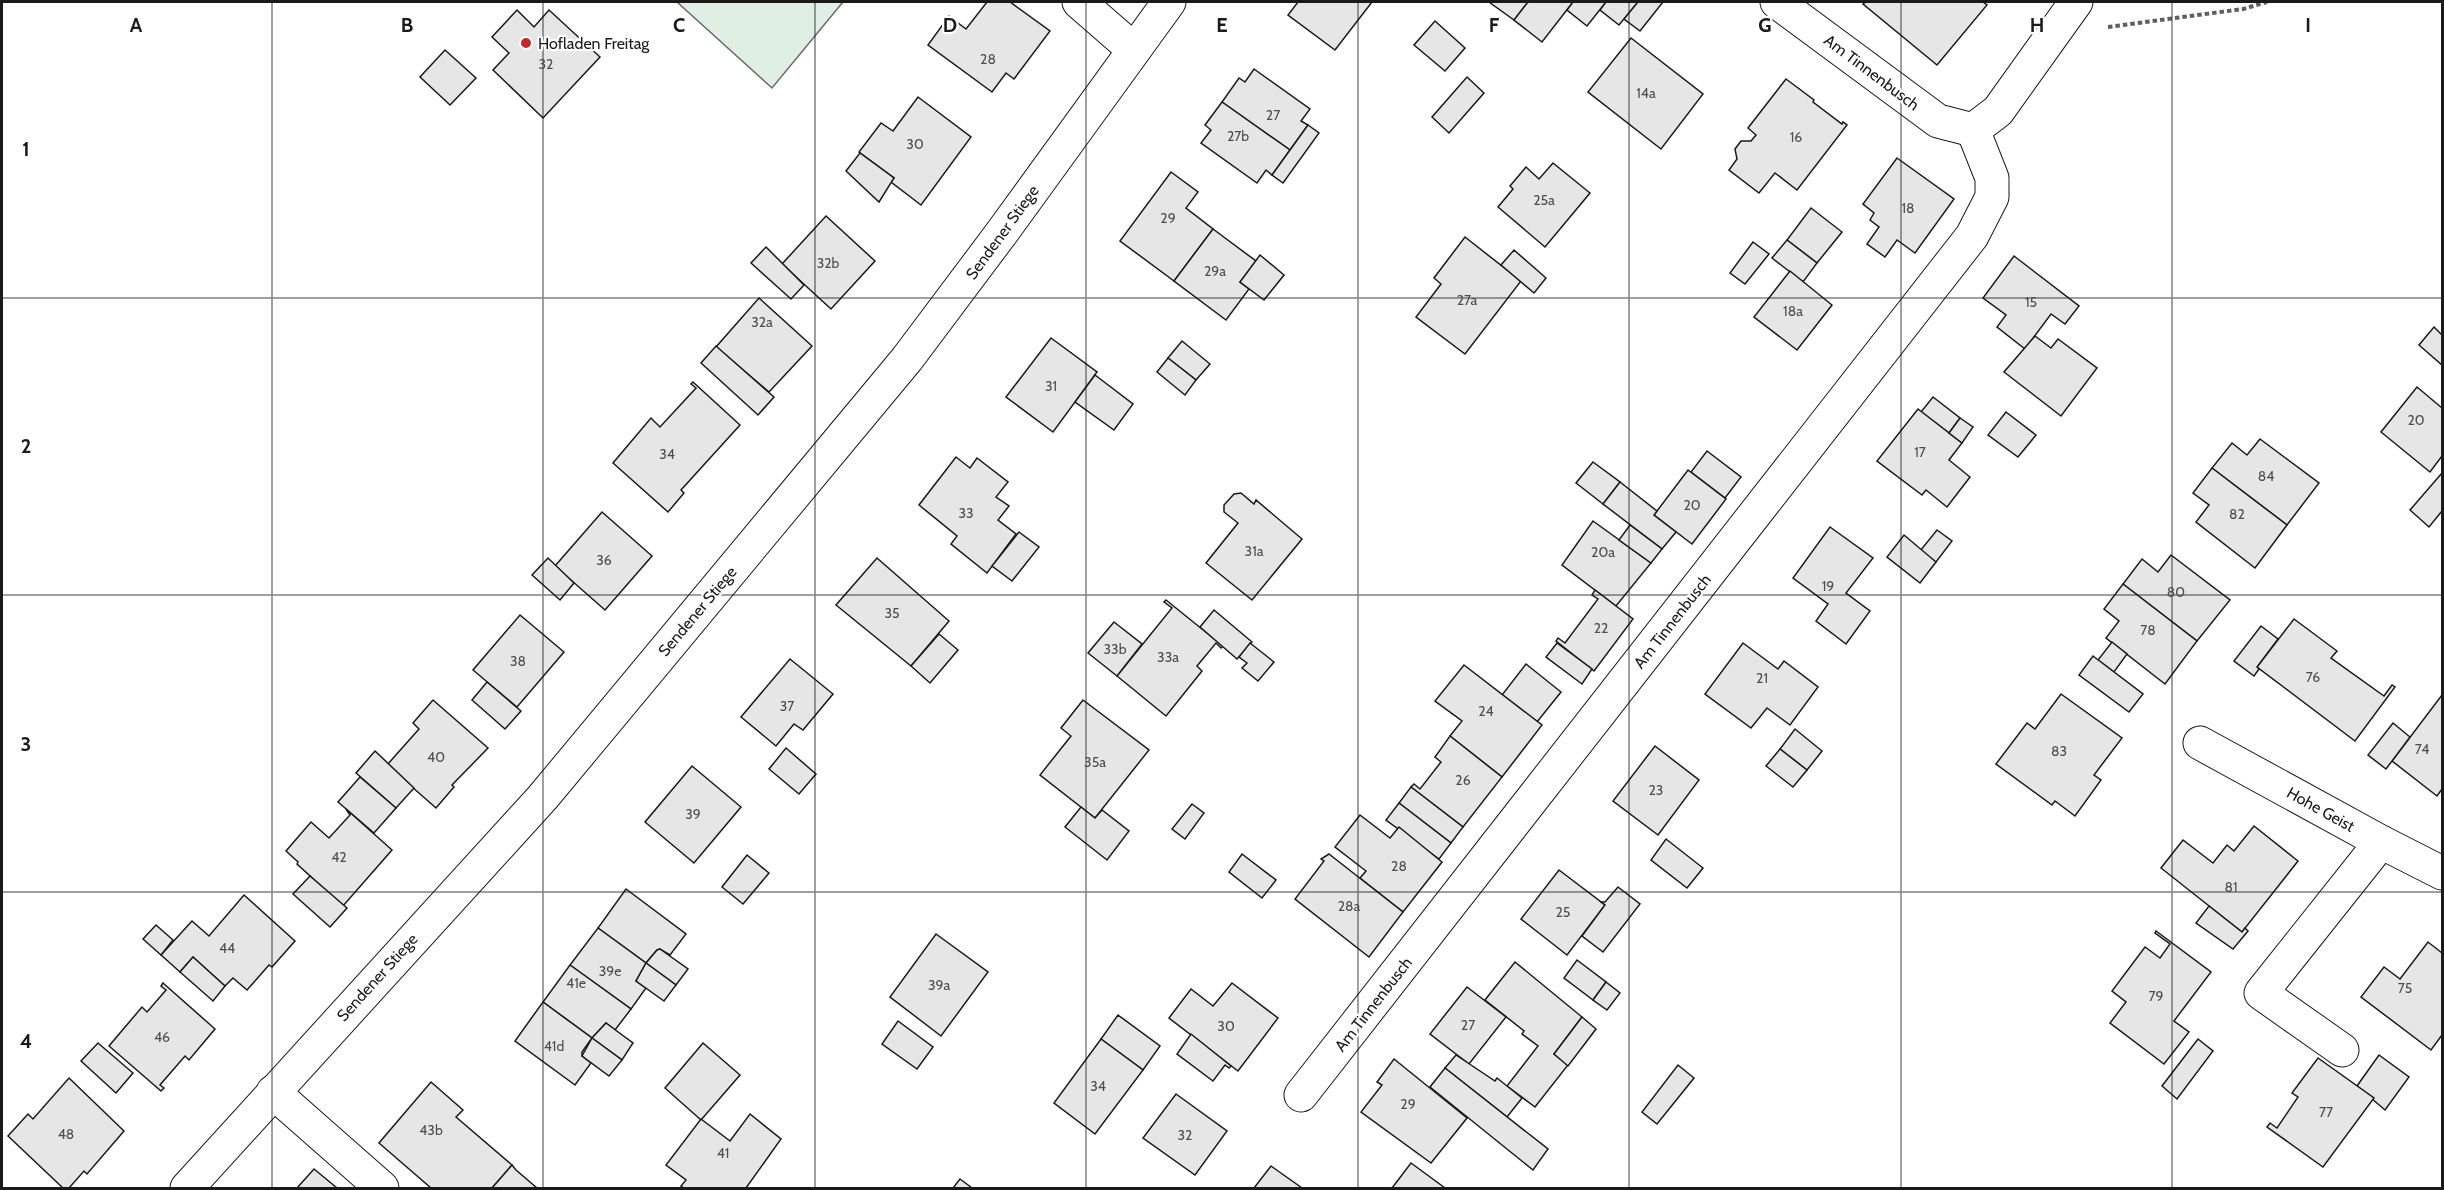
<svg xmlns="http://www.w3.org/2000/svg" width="2444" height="1190" viewBox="0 0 2444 1190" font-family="Cabin,sans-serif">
	<rect width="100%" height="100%" fill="#fff"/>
	<polygon fill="#e0efe3" stroke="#6a6a6a" stroke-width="1.5" points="677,2 843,2 772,88"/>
	<g fill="#e6e6e6" stroke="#1a1a1a" stroke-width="1.5">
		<polygon points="987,2 1010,2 1050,31 1014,79 1006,73 992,92 928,45 949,16 966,29"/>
		<polygon points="1298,2 1372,2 1335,50 1288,15"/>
		<polygon points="1489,2 1528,2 1514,20"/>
		<polygon points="1528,2 1573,2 1542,42 1514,20"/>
		<polygon points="1573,2 1606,2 1587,26 1567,10"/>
		<polygon points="1606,2 1638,2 1619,25 1600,10"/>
		<polygon points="1638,2 1663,2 1640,31 1624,19"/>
		<polygon points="1866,2 1983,2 1987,5 1937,65 1863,4"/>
		<polygon points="517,10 534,27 549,10 600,57 543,118 493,70 509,53 492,37"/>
		<polygon points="1435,21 1465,48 1445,71 1414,45"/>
		<polygon points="1631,38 1703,94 1661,149 1588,92"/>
		<polygon points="445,50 476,78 450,105 420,77"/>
		<polygon points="1254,69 1310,109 1301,121 1308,125 1290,150 1222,102 1239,78 1245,82"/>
		<polygon points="1467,77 1484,93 1449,133 1432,117"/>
		<polygon points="1786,79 1814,100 1813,102 1842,124 1843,122 1847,125 1797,190 1775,173 1759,193 1729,170 1737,159 1735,149 1741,141 1751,141 1756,135 1748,128"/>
		<polygon points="918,97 971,137 921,205 891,182 894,178 859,152 881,123 893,131"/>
		<polygon points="1222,102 1290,150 1272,175 1266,170 1257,183 1201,143 1211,130 1205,125"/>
		<polygon points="1308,125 1319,133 1283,183 1272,175"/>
		<polygon points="860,153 894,178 879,202 846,171"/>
		<polygon points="1897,158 1954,199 1915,253 1897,240 1885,257 1867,244 1879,227 1870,220 1874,213 1863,204"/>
		<polygon points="1553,163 1590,193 1545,247 1498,207 1513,189 1510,186 1526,167 1539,179"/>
		<polygon points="1171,172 1198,192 1186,208 1213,229 1174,281 1120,241"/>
		<polygon points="1811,208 1842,232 1817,263 1787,240"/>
		<polygon points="826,216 875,261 831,309 782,264"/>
		<polygon points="1213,229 1256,261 1240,282 1249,289 1226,320 1174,281"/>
		<polygon points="1465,237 1521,281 1465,354 1416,317 1441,284 1434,278"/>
		<polygon points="1787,240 1817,263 1803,282 1772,258"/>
		<polygon points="1753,242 1769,254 1745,284 1730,273"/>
		<polygon points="766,247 804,285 791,299 751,263"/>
		<polygon points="1514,250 1546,278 1534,293 1501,265"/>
		<polygon points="1260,255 1284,275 1264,300 1240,282"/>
		<polygon points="2014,256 2079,306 2065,324 2051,314 2025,349 1997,327 2006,315 1983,298"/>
		<polygon points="1790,271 1832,305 1797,350 1754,317"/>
		<polygon points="759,298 812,346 769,392 716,347"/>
		<polygon points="2434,327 2442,335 2442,365 2419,345"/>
		<polygon points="2035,336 2051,348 2058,339 2097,368 2061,416 2004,372"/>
		<polygon points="1051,338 1097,372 1053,432 1006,397"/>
		<polygon points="1182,341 1210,364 1196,380 1168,358"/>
		<polygon points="716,346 774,397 758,415 701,363"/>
		<polygon points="1168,358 1196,380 1185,395 1157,372"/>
		<polygon points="1095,375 1133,404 1114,430 1075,402"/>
		<polygon points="693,382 740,425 681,490 684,493 668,512 613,463 651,418 660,427 696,388 691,384"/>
		<polygon points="2417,387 2442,408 2442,456 2430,472 2381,432"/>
		<polygon points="1933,397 1960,418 1949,433 1921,412"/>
		<polygon points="1918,409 1962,443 1949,460 1970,477 1947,507 1926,490 1922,495 1877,461"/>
		<polygon points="2006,412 2036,435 2018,457 1988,435"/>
		<polygon points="1960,418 1973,427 1962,443 1949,433"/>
		<polygon points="2260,439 2319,483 2287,525 2212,468 2232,443 2247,455"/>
		<polygon points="1707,451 1741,477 1725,498 1691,472"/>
		<polygon points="956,457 970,468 977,458 1008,482 996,497 1009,506 998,520 1016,534 987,573 951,544 957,536 919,505"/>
		<polygon points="1593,462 1620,482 1603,504 1576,483"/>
		<polygon points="2212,468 2287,525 2255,568 2196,522 2209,505 2193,493"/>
		<polygon points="1688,470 1726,499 1692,544 1654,515"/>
		<polygon points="2442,473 2442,511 2429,527 2410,510"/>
		<polygon points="1620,482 1657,511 1654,515 1676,532 1662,549 1603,504"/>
		<polygon points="1241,493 1254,504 1256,500 1302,539 1252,600 1206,563 1238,523 1224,512 1224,505 1234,494"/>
		<polygon points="602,512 652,556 605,610 555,566"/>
		<polygon points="1593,521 1651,563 1616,606 1562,565"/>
		<polygon points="1630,525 1662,549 1651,563 1619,540"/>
		<polygon points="1830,527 1873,558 1846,593 1870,611 1846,644 1816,621 1828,604 1793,578"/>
		<polygon points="1937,530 1952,541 1936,562 1920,551"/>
		<polygon points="1019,532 1039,547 1012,581 992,566"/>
		<polygon points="1904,535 1936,562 1920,583 1887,557"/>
		<polygon points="2171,555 2230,600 2197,641 2123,584 2142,559 2158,572"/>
		<polygon points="548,558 574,583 560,600 532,575"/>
		<polygon points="877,558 949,621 911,666 836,605"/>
		<polygon points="2123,584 2197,641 2165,684 2106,638 2119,621 2104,609"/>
		<polygon points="1595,590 1633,619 1594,671 1556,641 1558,638 1565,643 1598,599 1592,595"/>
		<polygon points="1166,600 1223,646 1221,648 1216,643 1197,666 1202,671 1166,716 1117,676 1172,608 1164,602"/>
		<polygon points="1214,610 1252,642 1237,659 1200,627"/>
		<polygon points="520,615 564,652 517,707 473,670"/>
		<polygon points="2294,619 2337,651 2331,658 2384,696 2392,685 2395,687 2355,741 2257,667"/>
		<polygon points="1114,622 1142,644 1117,676 1088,653"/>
		<polygon points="2261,626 2278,639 2257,667 2259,669 2254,676 2234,661"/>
		<polygon points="939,634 958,650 930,683 911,666"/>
		<polygon points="2112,642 2127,654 2114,672 2098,660"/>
		<polygon points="1250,643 1274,662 1258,681 1242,668 1247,663 1239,657"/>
		<polygon points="1557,643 1592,669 1582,684 1546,657"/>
		<polygon points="1743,643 1778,669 1784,661 1818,687 1790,725 1767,708 1751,728 1705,694"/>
		<polygon points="2093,656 2143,694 2129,712 2079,675"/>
		<polygon points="790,659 833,694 803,730 794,724 776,746 741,717"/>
		<polygon points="1526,664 1561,692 1537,722 1502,695"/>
		<polygon points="1464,665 1542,725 1502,777 1450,736 1462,721 1435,701"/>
		<polygon points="487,682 521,711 505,729 472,700"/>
		<polygon points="2061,694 2122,738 2094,775 2101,780 2075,816 2055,801 2052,805 1996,764 2027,723 2035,729"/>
		<polygon points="2442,695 2442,789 2437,796 2392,761"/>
		<polygon points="433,700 488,748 452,785 454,787 436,808 387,765 419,729 413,723"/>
		<polygon points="1083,700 1149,750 1095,818 1040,775 1071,736 1061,728"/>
		<polygon points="2393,723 2410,737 2386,769 2368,755"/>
		<polygon points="1795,729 1822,751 1807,770 1780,749"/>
		<polygon points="1450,736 1502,777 1463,827 1411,787 1414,784 1420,789 1441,762 1435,757"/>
		<polygon points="1655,746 1699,780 1658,835 1613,801"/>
		<polygon points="786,748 816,774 799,794 769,769"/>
		<polygon points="1780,749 1807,770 1793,787 1766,766"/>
		<polygon points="375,751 414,788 396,808 356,773"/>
		<polygon points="692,766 741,807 694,863 645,822"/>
		<polygon points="360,777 396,808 374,833 338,802"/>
		<polygon points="1411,787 1463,827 1451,843 1399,803"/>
		<polygon points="1399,803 1451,843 1439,859 1386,820"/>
		<polygon points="1192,804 1204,813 1185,839 1172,829"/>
		<polygon points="1081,807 1095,818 1102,810 1129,831 1107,860 1065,827"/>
		<polygon points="346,809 392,850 343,906 297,864 298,862 286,851 311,822 329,838 350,815"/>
		<polygon points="1360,815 1390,838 1399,827 1442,862 1403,912 1360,878 1366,871 1335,847"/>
		<polygon points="2254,826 2298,861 2242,932 2161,868 2183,840 2213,863 2227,845 2234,851"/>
		<polygon points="1666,839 1703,868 1687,888 1651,860"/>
		<polygon points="1242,854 1276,880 1262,898 1229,872"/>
		<polygon points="1329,854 1403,912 1369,957 1295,899 1324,861 1321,859"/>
		<polygon points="747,855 769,873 743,904 722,887"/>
		<polygon points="1559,870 1605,905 1567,955 1521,919"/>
		<polygon points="310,876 347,908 330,927 293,894"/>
		<polygon points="1618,887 1640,904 1603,952 1582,936 1605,905 1601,902 1605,902"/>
		<polygon points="626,889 686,934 670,955 660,949 657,950 646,963 598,928"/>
		<polygon points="244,895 295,941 272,967 269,965 247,990 233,978 225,986 193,957 180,972 161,955 192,921 209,936"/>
		<polygon points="2209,906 2242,932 2245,928 2248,931 2233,949 2196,923"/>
		<polygon points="156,925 173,940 161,955 143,939"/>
		<polygon points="598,928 646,963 636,981 646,988 631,1009 570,965"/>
		<polygon points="2156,931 2211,972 2174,1021 2189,1032 2164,1064 2110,1023 2126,1002 2112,991 2145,947 2160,958 2170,944 2155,933"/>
		<polygon points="936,934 988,972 941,1036 890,997"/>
		<polygon points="2428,942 2442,953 2442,1035 2431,1050 2361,997 2384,967 2400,979"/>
		<polygon points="660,949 688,969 676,985 646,963 657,950"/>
		<polygon points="193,957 225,986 213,1001 180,972"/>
		<polygon points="1577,960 1606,982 1593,1000 1564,978"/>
		<polygon points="1515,962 1582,1017 1554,1054 1568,1065 1535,1107 1507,1086 1538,1046 1522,1034 1524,1031 1485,1000"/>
		<polygon points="646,963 676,985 664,1001 636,981"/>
		<polygon points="570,965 631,1009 615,1030 606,1023 592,1038 543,1002"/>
		<polygon points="1606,982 1620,993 1607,1010 1593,1000"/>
		<polygon points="163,983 215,1029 189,1060 185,1056 160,1085 164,1088 161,1091 109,1046 142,1007 147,1012 166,990 161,986"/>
		<polygon points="1232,983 1278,1018 1238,1071 1169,1018 1191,989 1213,1006"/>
		<polygon points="1467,987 1506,1017 1469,1064 1430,1034"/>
		<polygon points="543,1002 592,1038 582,1052 582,1056 591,1063 575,1085 515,1041"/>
		<polygon points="1118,1015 1160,1046 1143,1070 1101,1039"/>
		<polygon points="1582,1017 1596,1029 1568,1066 1554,1054"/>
		<polygon points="898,1021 933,1047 917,1069 882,1044"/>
		<polygon points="606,1023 633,1043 622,1060 592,1038"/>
		<polygon points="1191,1034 1231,1066 1229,1068 1225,1065 1213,1081 1177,1054"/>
		<polygon points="592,1038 622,1060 609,1076 582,1056"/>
		<polygon points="1101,1039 1143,1070 1095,1134 1054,1103"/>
		<polygon points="2198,1039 2213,1051 2177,1099 2162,1086"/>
		<polygon points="98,1043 133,1073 116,1093 81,1061"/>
		<polygon points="703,1043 740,1075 701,1120 665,1088"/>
		<polygon points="1456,1055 1495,1081 1497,1078 1522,1098 1507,1117 1445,1068"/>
		<polygon points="2379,1055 2409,1077 2385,1110 2357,1086"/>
		<polygon points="2318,1058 2374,1098 2323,1167 2267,1127 2270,1123 2277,1128 2298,1097 2292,1093"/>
		<polygon points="1394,1059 1467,1118 1431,1163 1361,1112 1382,1085 1377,1082"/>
		<polygon points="1678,1065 1694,1078 1657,1124 1642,1112"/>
		<polygon points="1445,1068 1548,1149 1533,1170 1430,1087"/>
		<polygon points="69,1078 124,1131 87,1174 84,1171 69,1188 63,1188 8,1136 28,1114 33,1119"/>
		<polygon points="431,1082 463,1110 456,1117 512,1165 492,1188 431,1188 379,1143"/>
		<polygon points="1176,1094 1227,1131 1195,1175 1143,1138"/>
		<polygon points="750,1114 781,1139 746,1188 684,1188 681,1186 686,1180 666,1165 701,1119 730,1141"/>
		<polygon points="1411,1163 1445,1188 1392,1188"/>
		<polygon points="512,1165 516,1170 537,1188 492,1188"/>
		<polygon points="1271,1166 1302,1188 1254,1188"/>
		<polygon points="314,1169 337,1188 297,1188"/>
		<polygon points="960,1179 972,1188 953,1188"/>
	</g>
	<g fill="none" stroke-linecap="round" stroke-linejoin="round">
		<g stroke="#1a1a1a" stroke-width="35">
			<g id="minor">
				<polyline points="1079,2 1133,49"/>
				<polyline points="1777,2 1938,121 1973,130"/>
				<polyline points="1973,130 1998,111 2076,2"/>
				<polyline points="2200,743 2381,842 2442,873"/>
				<polyline points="2342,1050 2261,993 2381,842"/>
				<polyline points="273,1092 382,1188"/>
				<polyline points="1301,1095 1972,236 1992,197 1992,178 1973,130"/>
				<polyline points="187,1188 543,797 907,359 1003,231 1169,2"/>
			</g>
		</g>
		<polyline stroke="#5f5f5f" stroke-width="4" stroke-dasharray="4.5 3" stroke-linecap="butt" points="2108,27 2243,9 2267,2"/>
		<use href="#minor" stroke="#fff" stroke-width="33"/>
	</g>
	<path fill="none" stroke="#1a1a1a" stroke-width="1.5" stroke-opacity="0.55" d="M272 2V1188M543 2V1188M815 2V1188M1086 2V1188M1358 2V1188M1629 2V1188M1901 2V1188M2172 2V1188M2 298H2442M2 595H2442M2 892H2442"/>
	<circle fill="#c62828" stroke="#fff" stroke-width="2" cx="526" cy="43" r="6"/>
	<g text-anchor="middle" stroke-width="4.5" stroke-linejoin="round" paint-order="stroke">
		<g font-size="14" fill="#4d4d4d">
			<text x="988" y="64">28</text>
			<text x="546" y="69">32</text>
			<text x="1646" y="98">14a</text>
			<text x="1273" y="120">27</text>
			<text x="1238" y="141">27b</text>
			<text x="1796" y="142">16</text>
			<text x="915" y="149">30</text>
			<text x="1544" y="205">25a</text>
			<text x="1908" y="213">18</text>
			<text x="1168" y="223">29</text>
			<text x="828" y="268">32b</text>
			<text x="1215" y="276">29a</text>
			<text x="1467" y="305">27a</text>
			<text x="2031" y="307">15</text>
			<text x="1793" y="316">18a</text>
			<text x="762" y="327">32a</text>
			<text x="1051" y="391">31</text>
			<text x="2416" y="425">20</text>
			<text x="1920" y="457">17</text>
			<text x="667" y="459">34</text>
			<text x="2266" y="481">84</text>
			<text x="1692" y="510">20</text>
			<text x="966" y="518">33</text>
			<text x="2237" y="519">82</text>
			<text x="1254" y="556">31a</text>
			<text x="1603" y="557">20a</text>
			<text x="604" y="565">36</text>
			<text x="1828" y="591">19</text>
			<text x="2176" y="597">80</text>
			<text x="892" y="618">35</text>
			<text x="1601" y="633">22</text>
			<text x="2148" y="635">78</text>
			<text x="1115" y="654">33b</text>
			<text x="1168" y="662">33a</text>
			<text x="518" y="666">38</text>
			<text x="2313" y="682">76</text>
			<text x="1762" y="683">21</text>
			<text x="787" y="711">37</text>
			<text x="1486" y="716">24</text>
			<text x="2422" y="754">74</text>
			<text x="2059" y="756">83</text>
			<text x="436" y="762">40</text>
			<text x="1095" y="767">35a</text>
			<text x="1463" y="785">26</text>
			<text x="1656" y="795">23</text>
			<text x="693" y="819">39</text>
			<text x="339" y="862">42</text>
			<text x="1399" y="871">28</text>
			<text x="2231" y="892">81</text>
			<text x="1349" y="911">28a</text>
			<text x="1563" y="917">25</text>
			<text x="227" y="953">44</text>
			<text x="610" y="976">39e</text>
			<text x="576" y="988">41e</text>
			<text x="939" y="990">39a</text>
			<text x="2405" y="993">75</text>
			<text x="2156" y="1001">79</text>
			<text x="1468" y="1030">27</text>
			<text x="1226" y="1031">30</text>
			<text x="162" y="1042">46</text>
			<text x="554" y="1051">41d</text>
			<text x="1098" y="1091">34</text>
			<text x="1408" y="1109">29</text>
			<text x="2326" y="1117">77</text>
			<text x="431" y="1135">43b</text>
			<text x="66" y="1139">48</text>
			<text x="1185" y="1140">32</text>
			<text x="723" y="1158">41</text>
		</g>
		<g font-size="16" fill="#1a1a1a" stroke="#fff" text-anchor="start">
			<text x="538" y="49">Hofladen Freitag</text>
		</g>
		<g font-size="16" fill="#1a1a1a" stroke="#fff">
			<text transform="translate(1872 72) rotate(37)" y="6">Am Tinnenbusch</text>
			<text transform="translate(1002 232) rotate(-54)" y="6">Sendener Stiege</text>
			<text transform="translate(697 611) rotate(-50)" y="6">Sendener Stiege</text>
			<text transform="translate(1672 621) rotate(-52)" y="6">Am Tinnenbusch</text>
			<text transform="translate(2321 809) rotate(29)" y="6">Hohe Geist</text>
			<text transform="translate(377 977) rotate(-48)" y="6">Sendener Stiege</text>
			<text transform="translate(1373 1004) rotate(-52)" y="6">Am Tinnenbusch</text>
		</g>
	</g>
	<g font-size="20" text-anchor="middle" font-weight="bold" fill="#1a1a1a" stroke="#fff" stroke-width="4.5" stroke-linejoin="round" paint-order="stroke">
		<text x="136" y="32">A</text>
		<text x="407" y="32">B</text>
		<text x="679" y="32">C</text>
		<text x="950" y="32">D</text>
		<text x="1222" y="32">E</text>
		<text x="1494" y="32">F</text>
		<text x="1765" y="32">G</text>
		<text x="2037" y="32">H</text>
		<text x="2308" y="32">I</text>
		<text x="26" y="156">1</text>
		<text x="26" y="453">2</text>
		<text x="26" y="751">3</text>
		<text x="26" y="1048">4</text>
	</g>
	<rect width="2444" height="1190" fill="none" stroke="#1a1a1a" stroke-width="6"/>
</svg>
